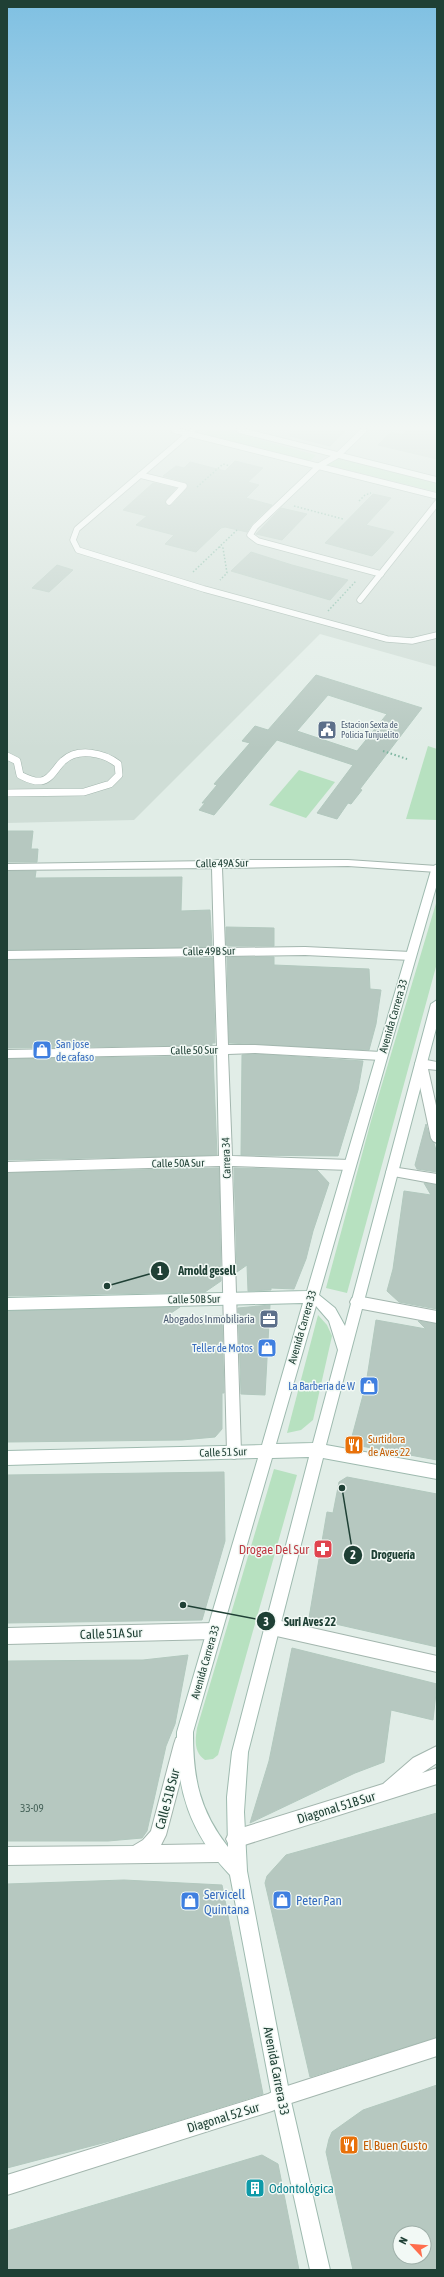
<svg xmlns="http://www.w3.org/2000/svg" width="444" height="2277" viewBox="0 0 444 2277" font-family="'Asap Condensed',sans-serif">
	<rect width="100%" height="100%" fill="#e1ede7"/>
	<polygon fill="#cfddd6" points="7,430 437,430 437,667 320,634 134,820 7,823"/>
	<g fill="#b7e1c0">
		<polygon points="208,430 225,430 316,455 311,460 306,461 208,436 205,433"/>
		<polygon points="338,458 437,483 437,492 327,465"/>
		<polygon points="428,746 437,749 437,820 406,819"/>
		<polygon points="299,770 335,782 306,818 269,805"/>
		<polygon points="437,900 437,963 347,1293 326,1288 371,1121"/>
		<polygon points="318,1315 327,1325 332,1336 313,1420 301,1430 287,1433"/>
		<path d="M274 1469 297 1475 218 1755 213 1759 205 1760C194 1752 195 1741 197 1728Z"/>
	</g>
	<g fill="#b6c8c0" stroke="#b2c8be" fill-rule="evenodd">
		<polygon points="291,430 346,430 330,446 290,436"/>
		<polygon points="407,430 437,430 437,459 378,445 391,432 402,435"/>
		<polygon points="235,461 263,468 248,482 259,485 246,498 272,505 252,524 247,532 225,527 221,528 196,552 165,544 174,535 136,525 147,516 123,510 153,483 176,488 165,501 166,505 172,505 188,487 185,482 163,476 176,466 184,468 190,462 225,471"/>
		<polygon points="373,494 391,498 366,525 394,532 377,551 372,556 325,543"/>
		<polygon points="281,508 307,514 282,540 256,534"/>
		<polygon points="251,552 292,565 348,580 330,600 231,571"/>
		<polygon points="57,565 73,570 49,592 32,588"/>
		<path d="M316 675 422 708 360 789 362 790 351 804 348 803 337 819 317 813 353 765 277 740 214 815 199 810 205 803H202L217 785 214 784 250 743 242 741 255 726 268 730ZM328 695 387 714 357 751 297 731Z"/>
		<polygon points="7,831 33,831 31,849 38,849 37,862 7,862"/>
		<polygon points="7,871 36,871 35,878 182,877 181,911 210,910 212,947 7,950"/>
		<polygon points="226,927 274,928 274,946 226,946"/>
		<polygon points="227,957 274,957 274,965 369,969 370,989 381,990 376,1024 369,1050 229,1043"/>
		<polygon points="213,958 215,1043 212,1043 212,1045 7,1048 7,960"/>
		<polygon points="255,1054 363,1061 358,1090 338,1156 241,1155 242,1055"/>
		<polygon points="213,1056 217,1155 7,1160 7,1059"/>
		<polygon points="426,1124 430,1138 434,1143 437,1154 437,1172 417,1169 415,1165"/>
		<polygon points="219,1168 221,1281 205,1292 7,1296 7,1173"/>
		<polygon points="234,1168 317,1170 329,1183 313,1231 306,1259 294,1289 271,1288 271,1290 248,1291 247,1265 237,1272"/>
		<polygon points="424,1183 437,1185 437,1309 399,1302 387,1291 393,1269 404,1191 431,1195"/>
		<polygon points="270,1305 265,1395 241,1394 238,1308"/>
		<polygon points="180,1307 165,1317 222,1316 224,1393 222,1393 222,1429 215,1437 182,1440 7,1442 7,1311"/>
		<polygon points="376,1320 426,1329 418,1321 437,1324 437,1460 350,1444 366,1384"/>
		<polygon points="224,1472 225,1541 202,1620 7,1623 7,1475"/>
		<polygon points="347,1477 437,1494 437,1647 309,1618 327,1512 333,1513 339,1482"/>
		<polygon points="292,1648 437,1684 433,1720 391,1710 384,1762 355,1773 250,1823 269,1761"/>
		<polygon points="188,1655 175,1724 166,1746 147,1831 142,1838 108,1841 7,1841 7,1661 143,1660"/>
		<polygon points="437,1813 437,2037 310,2077 265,1883 267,1876 286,1855"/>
		<polygon points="124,1880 222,1885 263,2094 122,2138 7,2168 7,1884"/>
		<path d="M437 2085V2270H353L326 2152 329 2139 332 2132 363 2110ZM400 2233H424V2257H400Z"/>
		<polygon points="262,2155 278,2164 299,2270 7,2270 7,2231"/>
	</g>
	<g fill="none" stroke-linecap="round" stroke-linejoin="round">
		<g stroke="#a3b6ae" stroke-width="7">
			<g id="lane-far1">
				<polyline points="174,430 437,496"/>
				<polyline points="193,430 77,529 73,540 78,550 204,589 387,639 412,641 437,635"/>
				<polyline points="239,430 437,480"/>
				<polyline points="364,430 338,455 319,466 255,527 250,535 258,541 381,574"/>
				<polyline points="140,475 184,486 169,502"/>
				<polyline points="360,600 437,503"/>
			</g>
		</g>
		<g stroke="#a3b6ae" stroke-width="8">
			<path id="lane" d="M7 756 17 761 20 775C26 778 33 782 41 781 51 780 56 767 63 761 78 747 104 753 118 764L119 775 110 784 84 792 7 793"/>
		</g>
		<g stroke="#a3b6ae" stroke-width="2">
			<g id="street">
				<polygon points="217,860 348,860 437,866 437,872 348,866 222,868 225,948 305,947 411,952 416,956 411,960 305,955 225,956 228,1045 255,1045 381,1052 387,1056 381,1060 255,1053 228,1054 232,1156 350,1160 354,1162 356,1165 354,1168 350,1170 232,1166 241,1452 239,1457 234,1459 229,1457 227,1452 220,1166 7,1172 7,1162 219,1156 217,1054 7,1058 7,1050 217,1046 214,956 7,959 7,951 214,948 212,868 7,870 7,864 213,861"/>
				<polygon points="421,1059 437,1062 437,1070 428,1069 437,1110 437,1143 433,1141 431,1138 415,1063"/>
				<polygon points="392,1167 437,1174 437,1184 388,1175 386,1172 388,1169"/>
				<polygon points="357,1296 437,1311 437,1323 357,1308 352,1306 350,1302 352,1298"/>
				<polygon points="272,1619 437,1656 437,1672 272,1635 267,1632 264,1627 267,1622"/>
				<polygon points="214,1623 219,1626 222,1631 219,1636 214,1639 7,1644 7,1628"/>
				<polygon points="182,1736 188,1738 190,1744 166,1835 161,1845 219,1844 225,1847 228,1853 225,1859 219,1862 7,1865 7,1847 133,1846 143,1840 151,1831 174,1744 176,1738"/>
				<polygon points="437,1746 437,1763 422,1773 437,1768 437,1784 235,1848 229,1845 226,1839 229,1833 235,1830 383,1784 413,1758"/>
				<polygon points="437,2038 437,2056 285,2105 272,2111 7,2195 7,2175 268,2094 281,2088"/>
			</g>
		</g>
		<g stroke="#9ebaaf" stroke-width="2">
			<path id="secondary" d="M437 864V884L319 1295 335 1308 345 1326 431 1004 437 1000V1025L326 1445 437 1465V1479L323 1458 248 1752 244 1812 247 1871 290 2097 330 2270H310L272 2097 230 1875C190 1833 176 1790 177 1732L258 1458 7 1465V1451L262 1445 303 1303 7 1310V1298L307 1291 432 867ZM316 1306 329 1321 338 1350 313 1443 276 1444ZM309 1457 232 1752 227 1797 228 1847C199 1810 193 1778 193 1732L272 1458Z"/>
		</g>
		<g stroke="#7db5a0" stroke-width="1.5" stroke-dasharray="1.5 2" stroke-linecap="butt">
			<polyline points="197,487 223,464 230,466"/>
			<polyline points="359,501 365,495 371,493"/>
			<polyline points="294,506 343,519"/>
			<polyline points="219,547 223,548 227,573 220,580"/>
			<polyline points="193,572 237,530"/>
			<polyline points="328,611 356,581"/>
		</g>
		<polyline stroke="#7db5a0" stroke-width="2" stroke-dasharray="1.5 2.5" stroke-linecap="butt" points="383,751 407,759"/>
		<use href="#lane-far1" stroke="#fff" stroke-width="5.5"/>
		<use href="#lane" stroke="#fff" stroke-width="7"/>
		<use href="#street" fill="#fff" fill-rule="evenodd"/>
		<use href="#secondary" fill="#fff" fill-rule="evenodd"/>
	</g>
	<linearGradient id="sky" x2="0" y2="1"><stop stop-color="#7fc0e2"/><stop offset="0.57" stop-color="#f2f7f4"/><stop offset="1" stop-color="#f2f7f4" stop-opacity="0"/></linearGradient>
	<rect width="444" height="749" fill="url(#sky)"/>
	<defs>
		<g id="civic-square" transform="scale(1)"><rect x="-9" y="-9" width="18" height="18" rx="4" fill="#5c6f8a" stroke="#f2f9f5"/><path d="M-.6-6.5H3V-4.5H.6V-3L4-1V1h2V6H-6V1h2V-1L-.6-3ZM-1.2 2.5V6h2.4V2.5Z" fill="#fff"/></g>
		<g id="shop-square" transform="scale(1)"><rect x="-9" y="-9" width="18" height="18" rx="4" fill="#3f7fe0" stroke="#f2f9f5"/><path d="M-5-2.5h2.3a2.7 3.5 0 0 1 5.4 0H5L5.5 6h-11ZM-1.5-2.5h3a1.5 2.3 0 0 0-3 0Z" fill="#fff"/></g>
		<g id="office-square" transform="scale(1)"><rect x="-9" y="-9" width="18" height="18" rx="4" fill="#5c6f8a" stroke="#f2f9f5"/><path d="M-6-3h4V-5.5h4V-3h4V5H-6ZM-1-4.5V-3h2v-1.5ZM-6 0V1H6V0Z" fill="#fff"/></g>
		<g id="restaurant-square" transform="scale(1)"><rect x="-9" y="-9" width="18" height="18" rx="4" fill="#e8710a" stroke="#f2f9f5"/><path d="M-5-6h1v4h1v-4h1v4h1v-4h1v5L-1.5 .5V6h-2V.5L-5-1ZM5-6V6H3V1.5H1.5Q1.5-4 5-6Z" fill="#fff"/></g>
		<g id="pharmacy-square" transform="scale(1)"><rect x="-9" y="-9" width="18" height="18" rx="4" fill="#e0444e" stroke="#f2f9f5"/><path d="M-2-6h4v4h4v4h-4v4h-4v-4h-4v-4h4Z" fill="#fff"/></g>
		<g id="building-square" transform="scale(1)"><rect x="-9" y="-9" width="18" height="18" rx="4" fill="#0f9aa8" stroke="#f2f9f5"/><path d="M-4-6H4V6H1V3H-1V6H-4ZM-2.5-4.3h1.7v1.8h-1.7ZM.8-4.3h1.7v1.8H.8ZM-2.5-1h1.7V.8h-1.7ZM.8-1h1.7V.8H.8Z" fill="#fff"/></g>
	</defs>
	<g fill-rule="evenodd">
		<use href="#civic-square" x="327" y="730"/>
		<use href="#shop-square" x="42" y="1050"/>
		<use href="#office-square" x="269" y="1319"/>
		<use href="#shop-square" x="267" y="1348"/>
		<use href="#shop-square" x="369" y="1386"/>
		<use href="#restaurant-square" x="354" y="1445"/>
		<use href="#pharmacy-square" x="323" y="1549"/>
		<use href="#shop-square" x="282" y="1900"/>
		<use href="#shop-square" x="190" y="1901"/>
		<use href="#restaurant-square" x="349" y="2145"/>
		<use href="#building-square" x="255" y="2188"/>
	</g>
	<g text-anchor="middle" stroke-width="3" stroke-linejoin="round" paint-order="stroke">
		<g font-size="9" fill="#4e5e75" stroke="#f2f9f5" text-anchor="start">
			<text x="341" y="728">Estacion Sexta de<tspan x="341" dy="10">Policia Tunjuelito</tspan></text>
		</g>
		<g font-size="11" fill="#1f4035" stroke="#f2f9f5">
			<text transform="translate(222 863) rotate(-1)" y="4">Calle 49A Sur</text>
			<text transform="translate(209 951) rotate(-1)" y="4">Calle 49B Sur</text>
			<text transform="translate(393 1016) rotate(-74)" y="4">Avenida Carrera 33</text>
			<text transform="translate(194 1050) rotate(-1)" y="4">Calle 50 Sur</text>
			<text transform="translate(226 1158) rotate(-92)" y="4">Carrera 34</text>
			<text transform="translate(178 1163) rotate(-1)" y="4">Calle 50A Sur</text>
			<text transform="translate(194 1299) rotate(-1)" y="4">Calle 50B Sur</text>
			<text transform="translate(302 1327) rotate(-74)" y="4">Avenida Carrera 33</text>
			<text transform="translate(223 1452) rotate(-2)" y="4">Calle 51 Sur</text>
			<text transform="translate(205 1662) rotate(-74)" y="4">Avenida Carrera 33</text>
		</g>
		<g font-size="11" fill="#366cbe" stroke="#f2f9f5" text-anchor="end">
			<text x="56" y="1048" text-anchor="start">San jose<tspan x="56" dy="13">de cafaso</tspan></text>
			<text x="253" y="1352">Teller de Motos</text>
			<text x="355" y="1390">La Barbería de W</text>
		</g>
		<g font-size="11" fill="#4e5e75" stroke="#f2f9f5" text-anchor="end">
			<text x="255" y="1323">Abogados Inmobiliaria</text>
		</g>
		<g font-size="11" fill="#c56008" stroke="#f2f9f5" text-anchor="start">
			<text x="368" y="1443">Surtidora<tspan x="368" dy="13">de Aves 22</tspan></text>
		</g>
		<g font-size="11" fill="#456258">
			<text x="32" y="1812">33-09</text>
		</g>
		<g font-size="13" fill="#be3a42" stroke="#f2f9f5" text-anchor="end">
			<text x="309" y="1554">Drogae Del Sur</text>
		</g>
		<g font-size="13" fill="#1f4035" stroke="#f2f9f5">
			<text transform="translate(111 1633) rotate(-2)" y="5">Calle 51A Sur</text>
			<text transform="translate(167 1799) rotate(-75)" y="5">Calle 51B Sur</text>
			<text transform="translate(336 1807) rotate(-17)" y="5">Diagonal 51B Sur</text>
			<text transform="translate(277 2071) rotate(79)" y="5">Avenida Carrera 33</text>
			<text transform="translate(223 2117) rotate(-17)" y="5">Diagonal 52 Sur</text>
		</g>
		<g font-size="13" fill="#366cbe" stroke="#f2f9f5" text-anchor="start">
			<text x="204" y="1899">Servicell<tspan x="204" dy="15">Quintana</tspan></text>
			<text x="296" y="1905">Peter Pan</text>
		</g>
		<g font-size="13" fill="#c56008" stroke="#f2f9f5" text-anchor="start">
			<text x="363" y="2150">El Buen Gusto</text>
		</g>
		<g font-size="13" fill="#0d838f" stroke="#f2f9f5" text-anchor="start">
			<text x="269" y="2193">Odontológica</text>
		</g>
	</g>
	<path fill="none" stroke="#1f4035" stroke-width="1.5" d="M107 1286L160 1271M342 1488L353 1555M183 1605L266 1621"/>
	<g fill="#1f4035" stroke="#f2f9f5" stroke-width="1.5">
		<circle cx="107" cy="1286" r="4"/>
		<circle cx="342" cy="1488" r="4"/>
		<circle cx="183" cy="1605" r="4"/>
		<circle cx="160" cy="1271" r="10"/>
		<circle cx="353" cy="1555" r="10"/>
		<circle cx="266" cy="1621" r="10"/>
	</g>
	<g font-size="12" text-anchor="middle" font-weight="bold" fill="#fff">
		<text x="160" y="1275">1</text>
		<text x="353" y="1559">2</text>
		<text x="266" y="1626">3</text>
	</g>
	<g font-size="12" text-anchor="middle" font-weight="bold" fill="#1f4035" stroke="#f2f9f5" stroke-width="3" stroke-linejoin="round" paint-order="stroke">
		<text x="207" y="1275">Arnold gesell</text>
		<text x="393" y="1559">Droguería</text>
		<text x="310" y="1626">Suri Aves 22</text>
	</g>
	<rect width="444" height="2277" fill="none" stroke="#1f4035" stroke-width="16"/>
	<g transform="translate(412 2245) rotate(296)"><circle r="19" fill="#f2f9f5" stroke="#9eafa8"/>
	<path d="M0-3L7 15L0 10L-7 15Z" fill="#ff6e4d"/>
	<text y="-6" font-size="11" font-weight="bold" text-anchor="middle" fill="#1f4035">N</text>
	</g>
</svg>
